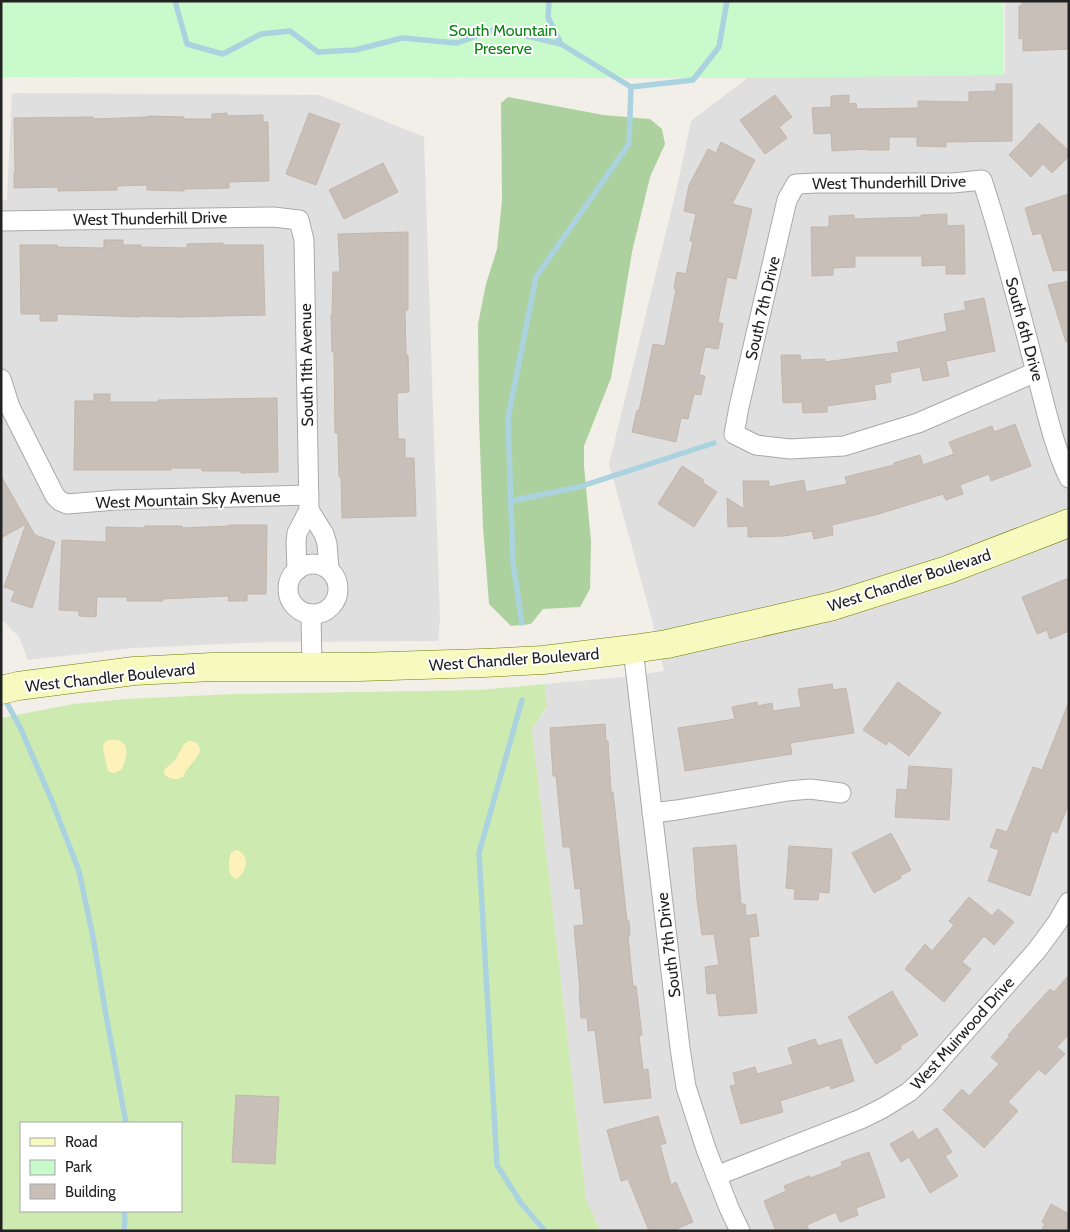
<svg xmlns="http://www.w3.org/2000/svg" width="1070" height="1232" viewBox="0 0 1070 1232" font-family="Cabin,sans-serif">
	<rect width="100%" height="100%" fill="#f2efe9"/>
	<g fill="#e0dfdf">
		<polygon points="1005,1 1069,1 1069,1231 600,1231 586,1199 532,729 547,708 545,684 623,677 664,671 652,620 609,464 677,187 691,121 754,73 1005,73"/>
		<polygon points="12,93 320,95 424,137 440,618 438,641 268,642 134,648 28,660 19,637 1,619 1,200 7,200"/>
	</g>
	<path fill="#cdebb0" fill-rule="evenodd" d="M545 684 547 707 532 729 586 1199 600 1231H1V718L73 704 127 699 234 694 480 690ZM21 1123H181V1211H21Z"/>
	<polygon fill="#add19e" points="508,97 603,115 650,119 662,129 665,144 650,177 632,252 611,378 584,446 584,466 591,541 590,589 580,607 543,609 531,624 511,626 489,604 483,527 479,420 478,324 486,284 497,249 502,200 501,103"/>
	<g fill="#fff1ba">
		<path d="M109 740C127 738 129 749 124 763 123 766 123 768 120 770 118 772 116 773 113 773L108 771 103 749 104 743Z"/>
		<path d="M189 741C196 740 202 746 199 754L186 771 183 777C177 780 171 780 165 775L164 770 176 759 184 744Z"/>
		<path d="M236 850C251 853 247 875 235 879 227 874 228 862 231 853Z"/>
	</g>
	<polygon fill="#c8facc" points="1,1 1004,1 1004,75 752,78 1,77"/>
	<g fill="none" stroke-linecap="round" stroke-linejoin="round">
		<g stroke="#aad3df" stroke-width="5.5">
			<polyline points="175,1 187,44 223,54 261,34 290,31 318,52 355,50 402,38 457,43 496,29 561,44"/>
			<polyline points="549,1 548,17 561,44 631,87"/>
			<polyline points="511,501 579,487 714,443"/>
			<polyline points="522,623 513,563 508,418 536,277 629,144 631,87 693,80 719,47 727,1"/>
			<polyline points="4,698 20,727 52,801 79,871 93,937 106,1015 126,1123"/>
			<polyline points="522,700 479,853 497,1165 521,1203 545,1231"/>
			<polyline points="124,1231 125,1220 124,1211"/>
		</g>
	</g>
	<g fill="#c7bfb8" stroke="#c4b6ab">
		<polygon points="1022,1 1069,1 1069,49 1023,51 1023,38 1019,39 1019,6 1022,5"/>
		<polygon points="996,84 1012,84 1012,141 946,142 946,147 917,146 917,137 889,137 889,150 867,150 867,149 832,151 831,133 814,134 812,108 831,107 831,96 849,95 849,104 856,103 857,109 918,108 918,101 969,102 969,92 996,91"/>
		<polygon points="775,95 792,117 779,127 787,138 765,154 740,120"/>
		<polygon points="227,113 227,116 263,115 263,122 268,122 269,181 229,182 229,188 184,189 184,191 147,190 147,185 117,186 117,190 58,191 58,187 14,188 14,173 15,173 14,118 93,117 93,119 148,117 148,116 184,117 184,119 212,119 212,114"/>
		<polygon points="309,113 340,124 316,185 286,174"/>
		<polygon points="1039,123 1069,151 1069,156 1052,173 1043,164 1031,177 1009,155"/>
		<polygon points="721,142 755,160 732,204 752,209 736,279 727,277 718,322 723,324 718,349 705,347 699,375 705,376 701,395 694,394 688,419 681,418 676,442 632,432 637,410 639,411 653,344 665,346 676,289 674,288 677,272 686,274 693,241 690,241 696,214 684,211 689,185 708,149 716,153"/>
		<polygon points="383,163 398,192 344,219 329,190"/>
		<polygon points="1069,194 1069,270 1053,271 1041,233 1033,235 1025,208"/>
		<polygon points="947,214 947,226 964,225 965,274 946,274 946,265 922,266 922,256 855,256 855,267 833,268 833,275 812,276 811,227 829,227 829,216 854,215 854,219 921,217 921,215"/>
		<polygon points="408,232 408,310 405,310 406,355 408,355 409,392 397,393 398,439 405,439 405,458 414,458 416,516 342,518 341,477 339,477 338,433 335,433 334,352 332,352 331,315 332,315 333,272 340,272 338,234"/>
		<polygon points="104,240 123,240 123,245 141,245 141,247 187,248 187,244 223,243 223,245 263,245 265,315 180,317 140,316 140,317 57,314 57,321 40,321 40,314 21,314 20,245 57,245 57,247 104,248"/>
		<polygon points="1069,281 1069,341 1066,342 1048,285"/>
		<polygon points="984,298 995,351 946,361 949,376 923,381 920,367 890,373 891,382 874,385 876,399 827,406 827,412 803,413 802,402 783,403 781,355 800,355 801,360 825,359 825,362 899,352 897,342 947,331 944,314 966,310 964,302"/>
		<polygon points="94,394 110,394 110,402 158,402 158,400 277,398 278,472 241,473 241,471 202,471 202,468 171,468 171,470 74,470 75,401 94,401"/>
		<polygon points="1015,424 1031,466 991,481 989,474 960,485 963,494 946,500 943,494 879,514 832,525 833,535 814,539 812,531 784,536 748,537 748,526 728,527 727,498 744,509 743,481 769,481 769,487 804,480 806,492 847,484 845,477 894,465 894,463 920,455 923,465 954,454 949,442 992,426 994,432"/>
		<polygon points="682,466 704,480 702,482 717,492 694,527 658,504"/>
		<polygon points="1,476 35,535 55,542 32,608 11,601 15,591 4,587 26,524 1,538"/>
		<polygon points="229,525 267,525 266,594 247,594 247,601 228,601 229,596 163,599 163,601 127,601 127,597 97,597 96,617 79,616 79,611 59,610 62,540 106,542 106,527 145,528 145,526 182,526 182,528 229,526"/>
		<polygon points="1069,578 1069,631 1050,639 1047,630 1037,634 1022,597"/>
		<polygon points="898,682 941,713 909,756 889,741 886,745 863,730"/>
		<polygon points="832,684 833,690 846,688 854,733 790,743 792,754 685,771 678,728 735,719 732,707 757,702 758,706 772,703 773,711 801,707 798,689"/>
		<polygon points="1068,704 1069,704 1069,803 1057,833 1052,831 1030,896 988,881 999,850 990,847 997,829 1007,832 1033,767 1042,770"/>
		<polygon points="605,724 606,741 608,741 611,792 613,792 627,921 629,921 630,935 628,935 633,986 636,986 642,1035 639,1036 643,1070 648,1069 651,1098 604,1103 595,1030 588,1031 587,1018 581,1018 579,991 580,991 574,926 584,925 580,888 575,889 570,847 563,847 556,776 553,776 550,728"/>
		<polygon points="909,766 952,769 949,820 895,817 897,789 907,790"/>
		<polygon points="891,833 911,870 900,876 901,878 874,893 852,853"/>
		<polygon points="736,845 741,904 745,904 746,916 756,914 759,936 749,937 757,1013 719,1016 716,993 707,994 705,967 719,965 714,934 702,935 697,900 693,848"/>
		<polygon points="789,846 832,849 829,893 819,892 818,900 794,899 795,889 786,888"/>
		<polygon points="969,897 992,916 998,909 1014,922 994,945 984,936 962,962 971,969 944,1002 905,969 925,944 932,951 954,925 949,921"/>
		<polygon points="1069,975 1069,1034 1057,1047 1065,1054 1045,1075 1039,1069 1008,1102 1018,1111 984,1148 943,1110 962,1089 969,1096 999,1064 991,1057 1010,1036 1008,1035 1050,989 1054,992"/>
		<polygon points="892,991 918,1035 900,1046 901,1049 876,1064 848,1017"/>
		<polygon points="815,1039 818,1046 841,1039 854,1081 831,1089 830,1085 780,1101 783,1112 741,1124 730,1086 736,1085 733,1073 755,1067 757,1074 793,1064 788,1048"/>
		<polygon points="236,1095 279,1097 275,1164 232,1162"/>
		<polygon points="658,1116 666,1143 660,1145 671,1185 676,1182 693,1222 672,1231 649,1231 628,1179 621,1181 607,1130"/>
		<polygon points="937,1128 952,1152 945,1156 958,1176 930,1193 909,1157 901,1162 890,1144 913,1131 918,1140"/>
		<polygon points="869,1152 885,1197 856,1208 858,1215 840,1222 836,1212 807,1225 809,1231 776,1231 764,1201 786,1191 784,1186 809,1176 810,1178 842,1166 841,1162"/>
		<polygon points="1051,1204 1069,1214 1069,1231 1041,1231 1045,1224 1042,1222"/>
	</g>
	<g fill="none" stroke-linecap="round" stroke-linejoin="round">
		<g stroke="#a9a9a9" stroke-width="21">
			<g id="minor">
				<polyline points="1,221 273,217 299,220 304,240 309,510 297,533 296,542 297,570"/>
				<path d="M1036 372 918 423 844 446 790 449 756 445 734 434 739 407 787 200 796 184 817 183H953L982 180C1003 243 1019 308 1036 372 1046 408 1053 445 1069 478"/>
				<polyline points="1,379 10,407 55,496 60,501 67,504 116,500 309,495"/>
				<polyline points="309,510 324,534 327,544 329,569"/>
				<circle cx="313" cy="589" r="25"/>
				<polyline points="311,614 312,666"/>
				<polyline points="633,649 680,1048 686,1087 706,1149 729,1208 740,1231"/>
				<polyline points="652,813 677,810 788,791 810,789 841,793"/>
				<polyline points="716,1176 861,1119 883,1108 909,1092 926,1076 1037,950 1057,923 1069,902"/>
			</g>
		</g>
		<g stroke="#707d05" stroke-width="29">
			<polyline id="secondary" points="1,690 18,686 134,671 212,667 359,667 483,663 543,660 633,649 667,644 833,606 947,570 1069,523"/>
		</g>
		<use href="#minor" stroke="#fff" stroke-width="19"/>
		<use href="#secondary" stroke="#f7fabf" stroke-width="28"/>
	</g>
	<g text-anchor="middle" stroke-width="4" stroke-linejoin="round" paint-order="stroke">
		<g font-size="16" fill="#0c8416" stroke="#fff">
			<text x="503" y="36">South Mountain<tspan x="503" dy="18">Preserve</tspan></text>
		</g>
		<g font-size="16" fill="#222" stroke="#fff">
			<text transform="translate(889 182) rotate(-1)" y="6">West Thunderhill Drive</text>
			<text transform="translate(150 218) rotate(-1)" y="6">West Thunderhill Drive</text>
			<text transform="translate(762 308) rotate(-77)" y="6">South 7th Drive</text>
			<text transform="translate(1025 329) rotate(75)" y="6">South 6th Drive</text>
			<text transform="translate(306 365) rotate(-91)" y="6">South 11th Avenue</text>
			<text transform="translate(188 499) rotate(-2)" y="6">West Mountain Sky Avenue</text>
			<text transform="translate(909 580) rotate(-18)" y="6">West Chandler Boulevard</text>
			<text transform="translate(514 659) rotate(-4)" y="6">West Chandler Boulevard</text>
			<text transform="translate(110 677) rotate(-6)" y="6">West Chandler Boulevard</text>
			<text transform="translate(668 945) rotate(-97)" y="6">South 7th Drive</text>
			<text transform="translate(962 1033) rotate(-48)" y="6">West Muirwood Drive</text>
		</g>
	</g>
	<rect width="1070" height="1232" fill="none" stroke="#222222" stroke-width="5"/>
	<rect x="20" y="1122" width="162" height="90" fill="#ffffff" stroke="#a7a7a7"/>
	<rect x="30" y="1138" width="25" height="8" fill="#f7fabf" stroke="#a7a7a7"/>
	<text x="65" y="1147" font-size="15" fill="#222222">Road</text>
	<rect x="30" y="1160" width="25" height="15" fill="#c8facc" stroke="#a7a7a7"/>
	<text x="65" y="1172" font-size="15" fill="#222222">Park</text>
	<rect x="30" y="1184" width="25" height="15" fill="#c7bfb8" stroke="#a7a7a7"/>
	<text x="65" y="1197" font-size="15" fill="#222222">Building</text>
</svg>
